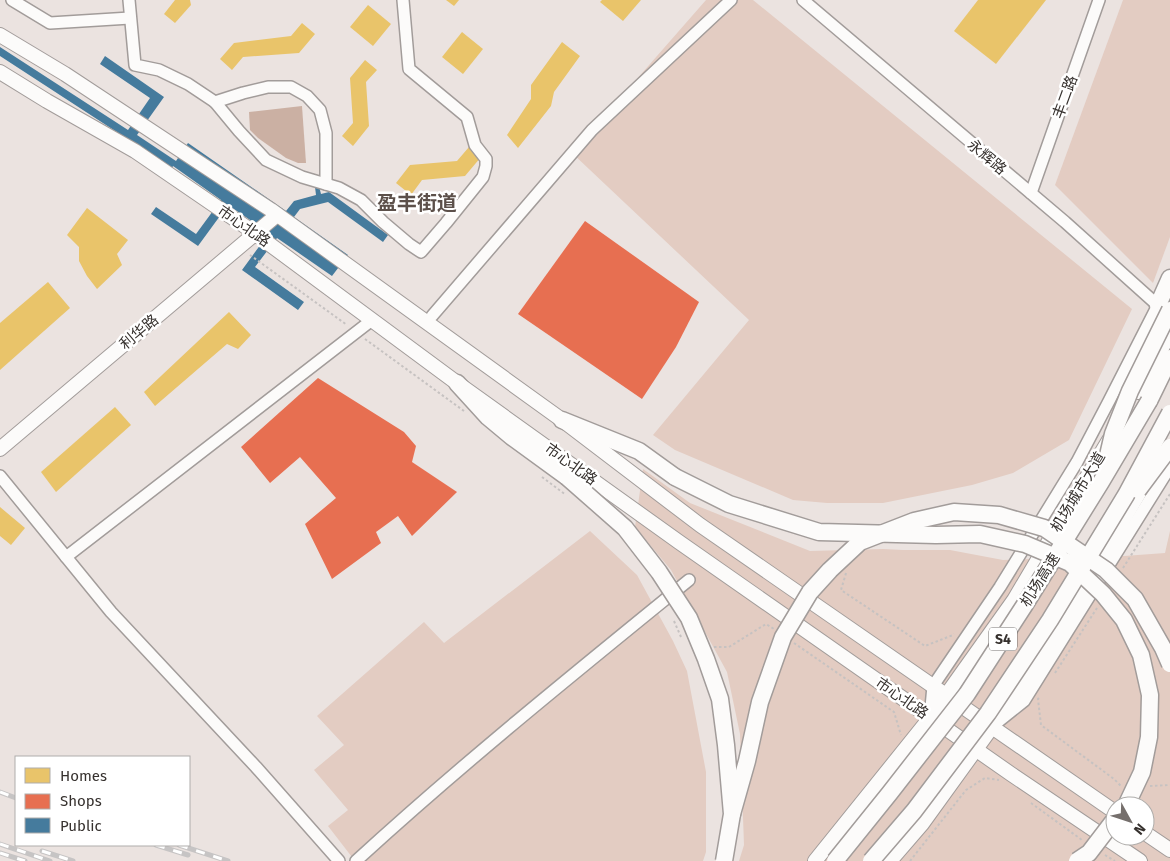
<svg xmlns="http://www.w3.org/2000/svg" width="1170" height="861" viewBox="0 0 1170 861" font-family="'Fira Sans','Noto Sans SC',sans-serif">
	<rect width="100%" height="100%" fill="#ebe3e0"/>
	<g fill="#e3ccc2" fill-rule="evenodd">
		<polygon points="706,0 753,0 1132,309 1069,440 1013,473 972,485 883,503 827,503 793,500 675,450 653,435 749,320 572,153"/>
		<polygon points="1123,0 1170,0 1170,237 1153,283 1055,185"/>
		<path d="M643 469 690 503 810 551 883 549 903 550H950L1003 560 1124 556 1165 553 1170 531V861H739L744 845 740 734 727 672 671 570 635 527ZM1115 806H1145V836H1115Z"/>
		<polygon points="590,531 637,575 673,641 687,671 706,772 706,852 703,861 355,861 328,826 348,810 314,770 344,745 317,716 424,622 444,643"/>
	</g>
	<polygon fill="#cbb0a3" points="302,106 306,163 298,163 286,158 258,138 250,130 249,112"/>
	<g fill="#e9c46a">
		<polygon points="175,0 190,0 191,5 175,23 164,14"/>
		<polygon points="446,0 459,0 454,6"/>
		<polygon points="602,0 641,0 623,21 600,2"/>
		<polygon points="978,0 1046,0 996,64 954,31"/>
		<polygon points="368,5 391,24 373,46 350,27"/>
		<polygon points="302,23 315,34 299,53 243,57 232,70 220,59 234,43 291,36"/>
		<polygon points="462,32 483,49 463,74 442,57"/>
		<polygon points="562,42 580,56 554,92 551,106 518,148 507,135 531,99 531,85"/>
		<polygon points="365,60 377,70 366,82 369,126 353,146 342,136 353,123 350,78"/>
		<polygon points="469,147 481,157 465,176 422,180 411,195 396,183 410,165 457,161"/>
		<polygon points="87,208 128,240 117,254 122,265 97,289 87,276 79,261 79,247 67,235"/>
		<polygon points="48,282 70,308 0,370 0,323"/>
		<polygon points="229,312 251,335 238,349 227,344 155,406 144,392"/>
		<polygon points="115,407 131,425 56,492 41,472"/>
		<polygon points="0,507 25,528 11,545 0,536"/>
	</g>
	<g fill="#e76f51">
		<polygon points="585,221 699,302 676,347 642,399 518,314"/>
		<polygon points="318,378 404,432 416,446 412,462 457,492 412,536 398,516 376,532 381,543 332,579 305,524 336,498 300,457 270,483 241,447"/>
	</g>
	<polygon fill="#457b9d" points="0,47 128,130 150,98 100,64 105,56 164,97 137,135 176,161 188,143 286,211 294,201 316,195 315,187 319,186 321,194 329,192 388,235 383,242 328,202 300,209 294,217 348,255 332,276 277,238 255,267 304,302 298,310 242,270 269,233 228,205 198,246 151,214 156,207 196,234 221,200 173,166 172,168 0,56"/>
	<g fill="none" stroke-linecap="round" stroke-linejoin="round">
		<g stroke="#a29c9a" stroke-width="14">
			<g id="minor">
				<polyline points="12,0 50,23 130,18"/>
				<polyline points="129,0 135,65 159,70 188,84 215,102 239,131 266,160 302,177 339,188 361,200 383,222 409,244 421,252 446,223 483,177 486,166 486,159 475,145 467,117 409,69 403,0"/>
				<polyline points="803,0 1065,222 1163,310"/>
				<polyline points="215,102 243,93 268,87 291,87 307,96 320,110 326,133 326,184"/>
				<polyline points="1031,193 1099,0"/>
				<polyline points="432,316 592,130 731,0"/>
				<polyline points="0,476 111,612 256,767 339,861"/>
				<polyline points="66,557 372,320"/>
				<polyline points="930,718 933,686 1000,587 1077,462 1109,401 1158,305"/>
				<polyline points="999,721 1024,701 1170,467"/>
				<path d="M356 861C463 763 576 672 689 580"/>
			</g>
		</g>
		<g stroke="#a29c9a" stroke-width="16">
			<g id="major">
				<polyline points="0,35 65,74 271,210 562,420 700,525 1115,812"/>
				<polyline points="0,72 47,101 135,151 249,229 457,383 679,542 1011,774 1140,861"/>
				<polyline points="1138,392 1170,333"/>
				<polyline points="0,449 277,215"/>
				<polyline points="1145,833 1170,850"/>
				<polyline points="815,861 930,718 1014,600 1109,440"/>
				<polyline points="890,861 922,824 992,727 1063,622 1145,483"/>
			</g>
		</g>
		<g stroke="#a29c9a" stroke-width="19">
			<g id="highway">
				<polyline points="1158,305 1170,278"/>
				<polyline points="457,383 488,417 512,437 567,477"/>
				<polyline points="1149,401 1170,358"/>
				<polyline points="562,420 639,451 675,477"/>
			</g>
		</g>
		<g stroke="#c6c2c1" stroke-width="2" stroke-dasharray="2.5 2.5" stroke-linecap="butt">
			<polyline points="250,255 347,325"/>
			<polyline points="365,339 464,411"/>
			<polyline points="542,477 566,495"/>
			<polyline points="1123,568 1170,494"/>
			<polyline points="846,573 841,590 925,646 953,635 954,634"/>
			<polyline points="674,621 681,637"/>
			<polyline points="794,643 894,712 901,735"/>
			<polyline points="714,647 729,647 766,624 774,629"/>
			<polyline points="1055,673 1097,608"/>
			<polyline points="1039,698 1038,699 1041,725 1114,779 1121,786"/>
			<polyline points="1150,786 1170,785"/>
			<polyline points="1031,803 1082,840"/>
			<polyline points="1105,855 1115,861"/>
			<polyline points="910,861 966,790 985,778 999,780"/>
		</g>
		<use href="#minor" stroke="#fcfbfa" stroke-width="11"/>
		<use href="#major" stroke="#fcfbfa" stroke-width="14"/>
		<use href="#highway" stroke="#fcfbfa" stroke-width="16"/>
		<g stroke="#c6c4c4" stroke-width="5">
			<g id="rail">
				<polyline points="0,792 16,798"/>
				<polyline points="0,844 50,861"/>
				<polyline points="156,845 188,855"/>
				<polyline points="179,845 228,861"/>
				<polyline points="42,851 73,861"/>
				<polyline points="0,853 25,861"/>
			</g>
		</g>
		<use href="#rail" stroke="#fff" stroke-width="3" stroke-dasharray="9" stroke-linecap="butt"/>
		<g stroke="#a29c9a" stroke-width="19" stroke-linecap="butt">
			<g id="highway-bridge">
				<polyline points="1106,464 1113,434 1130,391 1170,310"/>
				<polyline points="567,477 625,528 659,572 689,618 706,659 720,699 726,745 732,814 724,861"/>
				<polyline points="675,477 729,504 819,532 936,535 980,534 1025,544 1070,563 1103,594 1124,620 1141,655 1150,695 1149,737 1142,772 1126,806"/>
				<polyline points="1138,490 1170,447"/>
				<polyline points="732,814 747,761 760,702 783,637 810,592 830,570 860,542 914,521 954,512 999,515 1044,528 1106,570 1135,599 1163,648 1170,664"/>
				<polyline points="835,861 889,794 967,694 1024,606 1101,482 1149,401"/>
				<polyline points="871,861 914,811 988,713 1050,620 1126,495 1170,413"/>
				<polyline points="1077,861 1089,853 1115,819"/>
			</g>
		</g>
		<use href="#highway-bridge" stroke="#fcfbfa" stroke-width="16"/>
	</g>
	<g text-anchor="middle" stroke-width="5" stroke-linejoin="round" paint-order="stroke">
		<rect fill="#fff" stroke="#726f6d" stroke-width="1" x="989" y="627.5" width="28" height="23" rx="4"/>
		<g font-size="14" font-weight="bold" fill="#36312e">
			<text x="1003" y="644">S4</text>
		</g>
		<g font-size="15" fill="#36312e" stroke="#fff">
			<text transform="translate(1065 97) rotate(-70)" y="5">丰二路</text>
			<text transform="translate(987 157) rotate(40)" y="5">永辉路</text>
			<text transform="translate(244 226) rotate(35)" y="5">市心北路</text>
			<text transform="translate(139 332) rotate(-40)" y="5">利华路</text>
			<text transform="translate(571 464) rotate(36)" y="5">市心北路</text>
			<text transform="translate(1078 492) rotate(-59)" y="5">机场城市大道</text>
			<text transform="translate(1040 580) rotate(-58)" y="5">机场高速</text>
			<text transform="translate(902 698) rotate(35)" y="5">市心北路</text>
		</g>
		<g font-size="20" font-weight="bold" fill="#5c504a" stroke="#fff">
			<text x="417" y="210">盈丰街道</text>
		</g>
	</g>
	<rect x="15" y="756" width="175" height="90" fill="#ffffff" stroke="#afadab"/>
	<rect x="25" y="768" width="25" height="15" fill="#e9c46a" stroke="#afadab"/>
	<text x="60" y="781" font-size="15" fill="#36312e">Homes</text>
	<rect x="25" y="794" width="25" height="15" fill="#e76f51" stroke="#afadab"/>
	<text x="60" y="806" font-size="15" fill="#36312e">Shops</text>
	<rect x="25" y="818" width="25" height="15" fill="#457b9d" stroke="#afadab"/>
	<text x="60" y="831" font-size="15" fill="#36312e">Public</text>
	<g transform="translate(1130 821) rotate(130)"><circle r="24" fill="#ffffff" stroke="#afadab"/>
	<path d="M0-4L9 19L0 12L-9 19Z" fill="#756f6c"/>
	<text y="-8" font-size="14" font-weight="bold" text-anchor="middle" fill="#36312e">N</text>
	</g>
</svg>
